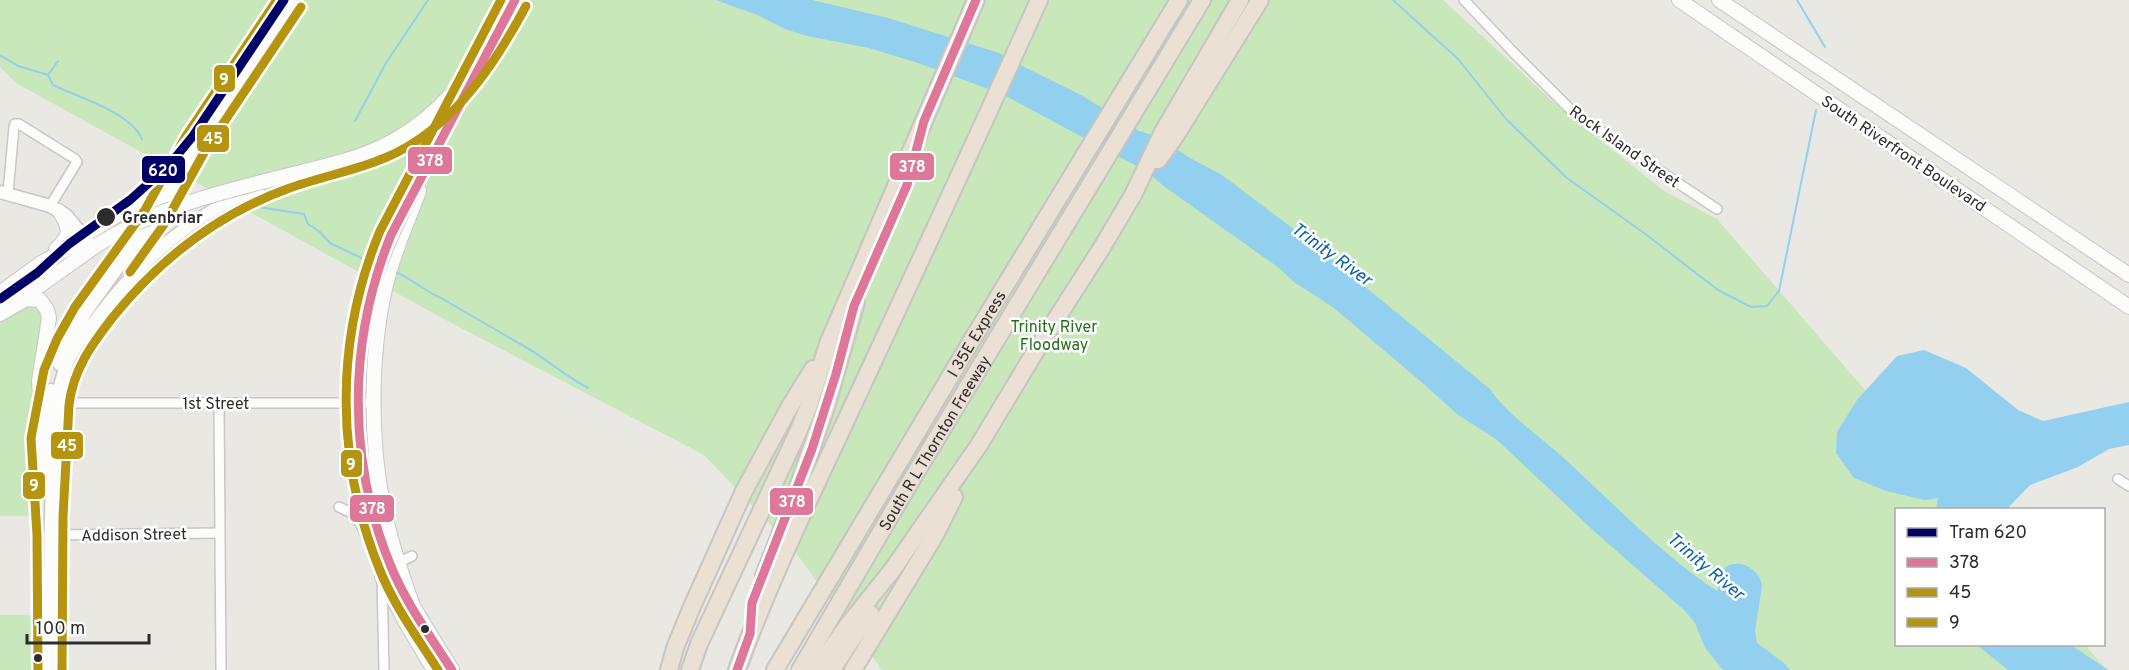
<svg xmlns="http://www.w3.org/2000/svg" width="2129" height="670" viewBox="0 0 2129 670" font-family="Overpass,sans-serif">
	<rect width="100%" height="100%" fill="#eae8e2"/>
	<g fill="#c8e7ba">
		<polygon points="0,0 1443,0 1560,108 1664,191 1717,219 1968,509 1896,510 1896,644 2085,645 2107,670 882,670 791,546 704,455 442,318 16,83 0,67"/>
		<polygon points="31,305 37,308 43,321 34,363 34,516 0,516 0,323 24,306"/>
		<polygon points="0,615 44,615 43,670 0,670"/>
	</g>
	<g fill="#93d0ef">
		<path d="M716 0H812L888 18 999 53 1016 63 1083 96 1139 131 1159 137 1190 158 1222 175 1308 240 1490 389C1510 418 1542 437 1567 461 1616 506 1661 554 1717 591 1721 585 1717 575 1723 569 1738 556 1760 569 1762 586L1755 631 1757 643 1784 663 1790 670H1723L1705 648 1695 623 1684 610 1595 532 1496 439 1458 415 1426 386 1334 308 1294 282 1279 268 1165 187 1144 170 1002 94 918 63 869 48 807 36 785 29 757 15Z"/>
		<polygon points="1924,350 1966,368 2018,410 2043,421 2129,402 2129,445 2109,449 2078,467 2030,485 2007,509 1936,509 1938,498 1925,500 1886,491 1854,478 1836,453 1837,432 1857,400 1897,356"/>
		<polygon points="1977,645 2071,645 2108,670 2008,670"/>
	</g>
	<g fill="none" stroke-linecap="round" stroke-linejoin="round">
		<g stroke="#93d0ef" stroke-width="2">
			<polyline points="1393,0 1458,59 1506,119 1567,178 1644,233 1718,290 1751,307 1767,306 1779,291 1816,110"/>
			<polyline points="1797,0 1825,47"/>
			<path d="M0 55 18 66 48 75 53 85C78 97 130 112 142 139"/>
			<polyline points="48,75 58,61"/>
			<polyline points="355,121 386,63 428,0"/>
			<polyline points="245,198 253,206 304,214"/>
			<polyline points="304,214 308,224 320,232 330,243 374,264"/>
			<path d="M394 271C411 278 424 291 441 298 468 314 495 329 522 345 546 358 563 375 588 388"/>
		</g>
		<g stroke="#c8c7c7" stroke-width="12">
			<g id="minor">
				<polyline points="1464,0 1514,53 1570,109 1607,136 1717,209"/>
				<polyline points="8,193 14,127 15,124 19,124 75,159 77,162 50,206"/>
				<polyline points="57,403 375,403"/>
				<polyline points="219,403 221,670"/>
				<polyline points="2118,479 2129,486"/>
				<polyline points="339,507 352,513 361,525 374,553 382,577 384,670"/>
				<polyline points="49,535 219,533"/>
				<polyline points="382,577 391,566 412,556"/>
			</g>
		</g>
		<g stroke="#c8c7c7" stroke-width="15">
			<g id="tertiary">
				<polyline points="0,192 50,206 66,215 84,237"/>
				<polyline points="59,364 85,313 155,216 192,150"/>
				<polyline points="46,482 43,439 51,390"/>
				<path d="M50 670C50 602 49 534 53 465 55 432 54 398 66 366 72 348 87 332 98 317 142 258 191 216 259 187"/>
			</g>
		</g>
		<g stroke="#c8c7c7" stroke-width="16">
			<g id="secondary">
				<polyline points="1679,0 2129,307"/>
				<polyline points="1719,0 2129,275"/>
				<path d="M285 176C317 168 351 161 381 147 425 127 458 90 486 52 497 36 506 17 515 0"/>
				<path d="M56 249C72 235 70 228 59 211"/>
				<polyline points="0,293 41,263 69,248 133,204 166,173 196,143 291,0"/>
				<polyline points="21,299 97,245"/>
				<polyline points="0,314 26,299 40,300 47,310 49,318 39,381 43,439"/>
				<polyline points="363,475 370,505 388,559"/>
				<polyline points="382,577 406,623 434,670"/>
				<polyline points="409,600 452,670"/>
				<path d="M413 606C401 573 390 540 383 505 369 433 370 343 389 273 397 245 409 218 419 191"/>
			</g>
		</g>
		<g stroke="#c6c5c2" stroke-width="20">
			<g id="motorway">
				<polyline points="1158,160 1176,135 1260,0"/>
				<polyline points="764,576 791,507 827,404 856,302"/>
				<polyline points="669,670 675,648 691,609 744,491 789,408 813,369"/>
				<polyline points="690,670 699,644 798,432 808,408 828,344 976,0"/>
				<path d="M737 670C772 574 818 481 861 388 921 259 981 130 1039 0"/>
				<path id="s1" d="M775 670 969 345 1179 0"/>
				<path id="s2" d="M800 670 909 484 1202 0"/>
				<polyline points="816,670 845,629 893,569 979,445 1035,352 1101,249 1133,195 1163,132 1240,0"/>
				<polyline points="832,670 851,640 871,614"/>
				<polyline points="853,670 935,535 954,497"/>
			</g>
		</g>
		<use href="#minor" stroke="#fcfcfb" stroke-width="9"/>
		<use href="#tertiary" stroke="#fcfcfb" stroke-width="12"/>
		<use href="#secondary" stroke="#fcfcfb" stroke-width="14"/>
		<use href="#motorway" stroke="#eae0d4" stroke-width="16"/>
		<g stroke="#c8c7c7" stroke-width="16" stroke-linecap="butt">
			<g id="secondary-bridge">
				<path d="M97 245C159 206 216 194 285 176"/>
				<path d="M363 475C355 416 354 356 369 298 381 252 403 210 425 168 446 129 466 90 487 51"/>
			</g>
		</g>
		<use href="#secondary-bridge" stroke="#fcfcfb" stroke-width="14"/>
		<g stroke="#fff" stroke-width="14">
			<g id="bus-1">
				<path d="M452 670C430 636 405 602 390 564 347 458 348 341 391 235L515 0"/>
				<polyline points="737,670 750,634 752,603 812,449 836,374 854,306 907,185 924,121 976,0"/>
			</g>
		</g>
		<g stroke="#fff" stroke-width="14">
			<g id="bus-2">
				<polyline points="130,272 165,223 206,149 301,7"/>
				<path d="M62 670 63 517 69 405C73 370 92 344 113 317 160 259 216 215 287 189 330 173 376 168 415 142 465 109 498 58 526 6"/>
			</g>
		</g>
		<g stroke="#fff" stroke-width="14">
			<g id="bus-3">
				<polyline points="38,670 37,535 31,438 44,370 57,339 75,307 145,210 186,136 277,0"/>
				<path d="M438 670C417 637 393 604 379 568 335 459 335 339 380 231L501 0"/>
			</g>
		</g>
		<use href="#bus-1" stroke="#de7898" stroke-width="9"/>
		<use href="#bus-2" stroke="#b5940f" stroke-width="9"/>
		<use href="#bus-3" stroke="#b5940f" stroke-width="9"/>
		<g stroke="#fff" stroke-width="14">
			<polyline id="tram-1" points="0,299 37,273 69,244 130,200 170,164 193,136 284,0"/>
		</g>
		<use href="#tram-1" stroke="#006" stroke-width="9"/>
	</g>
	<g fill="#2c2c2c" stroke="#fff" stroke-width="2">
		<circle cx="106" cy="217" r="10"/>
		<circle cx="425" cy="629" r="5"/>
		<circle cx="38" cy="658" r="5"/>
	</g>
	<g text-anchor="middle" stroke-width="5" stroke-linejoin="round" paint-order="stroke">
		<g font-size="16" fill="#2c2c2c" stroke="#fff">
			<text transform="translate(1625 146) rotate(35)" y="6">Rock Island Street</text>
			<text transform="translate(1904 153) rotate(34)" y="6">South Riverfront Boulevard</text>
			<text dy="6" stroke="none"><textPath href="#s1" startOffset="392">I 35E Express</textPath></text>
			<text x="216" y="409">1st Street</text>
			<text dy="6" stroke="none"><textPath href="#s2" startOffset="264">South R L Thornton Freeway</textPath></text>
			<text transform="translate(134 534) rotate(-1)" y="6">Addison Street</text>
		</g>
		<g font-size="16" font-weight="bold" fill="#2c2c2c" stroke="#fff" text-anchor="start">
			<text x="122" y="223">Greenbriar</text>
		</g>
		<g font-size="16" fill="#236e18" stroke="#fff">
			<text x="1054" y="332">Trinity River<tspan x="1054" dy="18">Floodway</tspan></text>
		</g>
		<g font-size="18" font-style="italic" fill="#0862a5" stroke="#fff">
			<text transform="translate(1332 254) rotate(36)" y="6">Trinity River</text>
			<text transform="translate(1706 566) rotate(40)" y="6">Trinity River</text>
		</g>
	</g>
	<g stroke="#fff" stroke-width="2">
		<rect x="213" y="64" width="23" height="29" rx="6" fill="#b5940f"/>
		<rect x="196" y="124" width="34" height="29" rx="6" fill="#b5940f"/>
		<rect x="407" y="146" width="46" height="29" rx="6" fill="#de7898"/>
		<rect x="889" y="152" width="46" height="29" rx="6" fill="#de7898"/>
		<rect x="141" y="155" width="45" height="29" rx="6" fill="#006"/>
		<rect x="50" y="431" width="34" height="29" rx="6" fill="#b5940f"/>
		<rect x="340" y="449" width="23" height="29" rx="6" fill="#b5940f"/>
		<rect x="22" y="471" width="24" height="29" rx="6" fill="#b5940f"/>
		<rect x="769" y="487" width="45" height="29" rx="6" fill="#de7898"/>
		<rect x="349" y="494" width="46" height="29" rx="6" fill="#de7898"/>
	</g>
	<g font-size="16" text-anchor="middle" font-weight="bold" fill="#fff">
		<text x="224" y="85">9</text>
		<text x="213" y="144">45</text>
		<text x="430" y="166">378</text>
		<text x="912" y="172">378</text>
		<text x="163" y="176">620</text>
		<text x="67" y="451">45</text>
		<text x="351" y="470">9</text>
		<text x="34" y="491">9</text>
		<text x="792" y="507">378</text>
		<text x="372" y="514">378</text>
	</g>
	<rect x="1895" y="508" width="210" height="138" fill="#ffffff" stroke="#ababab" stroke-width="1.5"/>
	<rect x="1907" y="528" width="30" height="9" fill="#000066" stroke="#ababab" stroke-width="1.5"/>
	<text x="1949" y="538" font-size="18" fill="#2c2c2c">Tram 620</text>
	<rect x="1907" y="558" width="30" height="9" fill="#de7898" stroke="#ababab" stroke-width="1.5"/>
	<text x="1949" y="568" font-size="18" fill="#2c2c2c">378</text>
	<rect x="1907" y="588" width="30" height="9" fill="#b5940f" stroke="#ababab" stroke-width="1.5"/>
	<text x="1949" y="598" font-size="18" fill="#2c2c2c">45</text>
	<rect x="1907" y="618" width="30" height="9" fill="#b5940f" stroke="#ababab" stroke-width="1.5"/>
	<text x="1949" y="628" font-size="18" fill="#2c2c2c">9</text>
	<path d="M27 634v9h122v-9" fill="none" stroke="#2c2c2c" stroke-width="3"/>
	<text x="36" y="634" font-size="18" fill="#2c2c2c" stroke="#ffffff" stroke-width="4.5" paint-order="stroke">100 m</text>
</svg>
